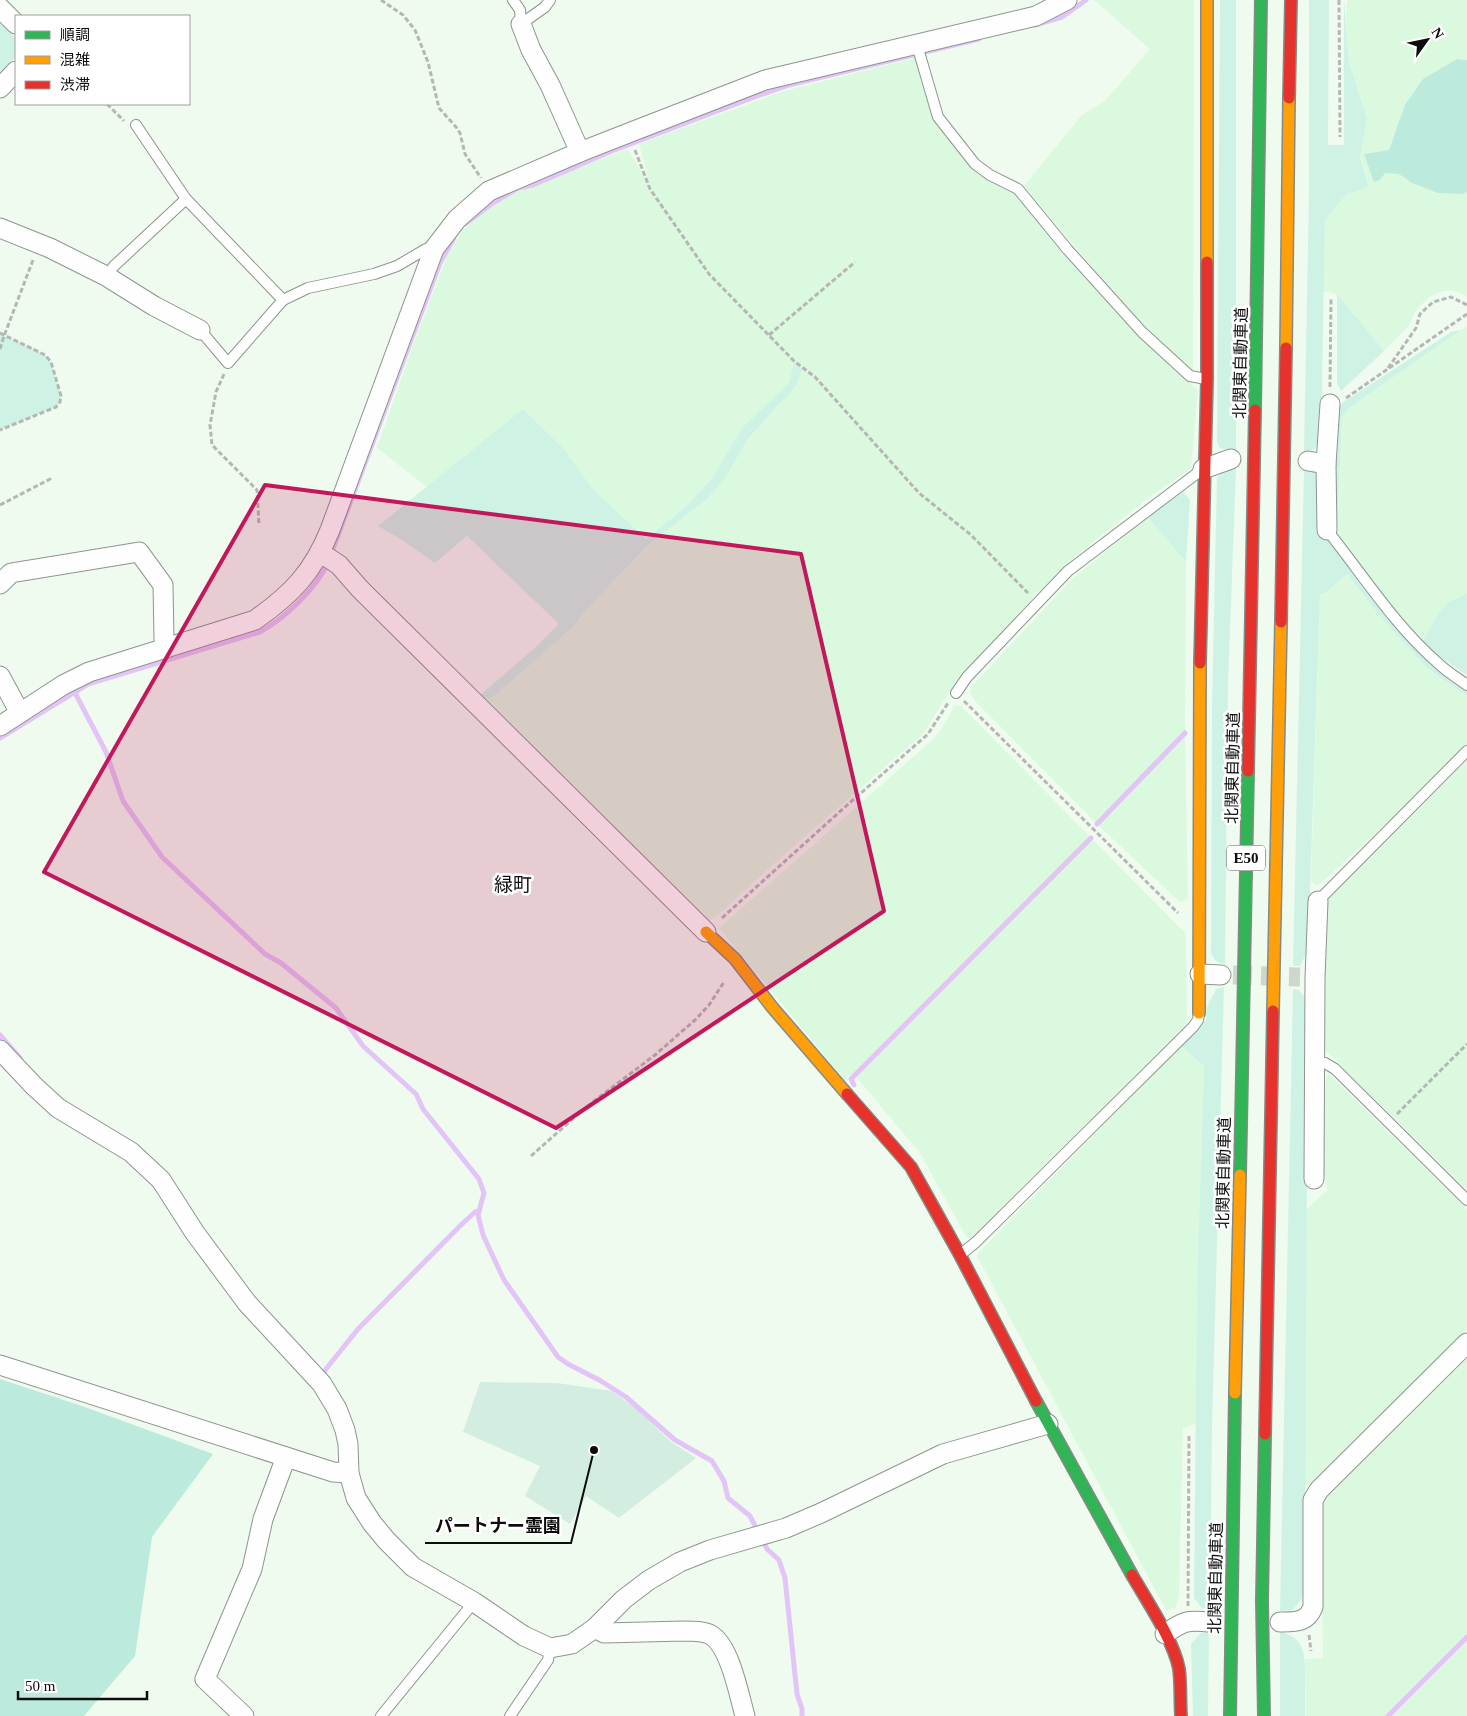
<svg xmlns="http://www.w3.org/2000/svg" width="1467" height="1716" viewBox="0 0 1467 1716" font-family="'Times New Roman','Noto Sans JP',serif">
	<rect width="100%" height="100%" fill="#f0fbf0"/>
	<g fill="#dbf9df">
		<polygon points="1094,0 1194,0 1193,372 1123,304 1024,186 1082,115 1106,100 1150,49"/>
		<polygon points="1347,0 1467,0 1467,60 1457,59 1395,132 1389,151 1364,155 1380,180 1385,173 1399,174 1412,183 1462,194 1467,192 1467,296 1452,290 1440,292 1430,296 1417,309 1409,325 1384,351 1337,294 1323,291 1325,218 1347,194 1369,186 1360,158 1367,118 1349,62 1346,18"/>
		<polygon points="915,58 935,120 979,175 1017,193 1141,337 1198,390 1191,468 1147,499 1072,559 1041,591 1035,593 1030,604 959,677 923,734 787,852 717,916 707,922 483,703 498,693 574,626 586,610 647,546 706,500 725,479 747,442 777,406 789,394 797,384 802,368 794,361 789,383 742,428 711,479 686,508 646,539 593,489 562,447 523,409 427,487 377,448 412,348 447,256 463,230 476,219 509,195 627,149 643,173 649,187 646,169 639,144 784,91"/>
		<polygon points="1467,326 1467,593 1464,596 1450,602 1433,623 1423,641 1381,594 1352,555 1337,532 1342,417 1349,408"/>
		<polygon points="1148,517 1186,562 1185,733 1188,899 1180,902 1097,824 976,702 970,693 973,685 1072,579"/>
		<polygon points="1347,574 1380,616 1428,669 1467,696 1467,744 1403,808 1321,883 1317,885 1311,881 1320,594 1325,593"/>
		<polygon points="955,705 961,706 1186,934 1187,1023 971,1238 967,1238 920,1153 853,1073 845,1080 719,928 930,742 941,730"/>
		<polygon points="1467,761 1467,1190 1325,1050 1324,899 1373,854"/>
		<polygon points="1181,1046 1204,1066 1197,1283 1196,1424 1183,1428 1179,1594 1176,1607 1166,1610 977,1256 980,1251"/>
		<polygon points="1329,1074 1467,1209 1467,1330 1315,1481 1305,1486 1306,1210 1327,1190 1324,1171 1322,1129 1326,1076"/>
		<polygon points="1467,1352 1467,1716 1306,1716 1305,1659 1323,1658 1321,1500"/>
	</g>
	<g fill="#cef3e5">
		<polygon points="1220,0 1236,0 1236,452 1220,448 1217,442"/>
		<polygon points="1309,0 1329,0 1328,145 1344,145 1344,0 1349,62 1367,118 1360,158 1369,187 1347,194 1325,219 1321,438 1314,450 1304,451 1309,193"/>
		<polygon points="0,22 16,38 16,56 0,76"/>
		<polygon points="1337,294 1384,351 1341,391 1337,384"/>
		<polygon points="0,330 4,336 33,348 45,355 51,362 61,396 60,402 56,407 0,430"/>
		<polygon points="1461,330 1349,408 1342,417 1337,532 1333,527 1336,415 1342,403 1451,332"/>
		<polygon points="794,361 802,368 797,384 789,395 777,406 747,441 725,479 706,500 647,546 586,610 574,626 498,693 483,703 478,697 538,645 559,624 467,536 435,563 399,538 378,526 523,409 562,447 593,489 646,539 686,507 711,479 742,428 789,383"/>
		<path d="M1228 466 1236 467 1228 686 1225 964C1216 963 1214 960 1211 952L1212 706 1217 478Z"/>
		<polygon points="1304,470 1312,470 1320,477 1324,536 1351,569 1467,689 1467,696 1428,669 1380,616 1347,574 1325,593 1320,594 1308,950 1300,966 1293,966"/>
		<polygon points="1183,492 1187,496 1190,501 1186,562 1148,517"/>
		<path d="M1467 593V675L1437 655 1423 641C1430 628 1438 611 1450 602 1455 598 1462 598 1467 593Z"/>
		<polygon points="1224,987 1212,1428 1210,1609 1202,1608 1194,1598 1197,1283 1204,1066 1181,1046 1206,1020 1207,1007 1216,989"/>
		<polygon points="1293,989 1299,990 1308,1002 1305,1493 1307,1592 1293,1610 1280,1611"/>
		<polygon points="1209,1632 1208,1716 1193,1716 1191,1644 1201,1633"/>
		<path d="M1280 1632C1307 1638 1305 1657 1305 1680 1305 1692 1305 1704 1305 1716H1280Z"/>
	</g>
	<g fill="#bcebdd">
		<polygon points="1457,59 1467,60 1467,192 1462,194 1438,193 1412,183 1399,174 1385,173 1380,180 1374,182 1364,154 1389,150 1405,105 1423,79"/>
		<polygon points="0,1379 85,1407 213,1454 152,1537 135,1656 84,1716 0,1716"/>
	</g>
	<polygon fill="#d3ede0" points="480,1382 557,1383 612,1391 637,1409 671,1442 696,1458 619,1518 586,1496 570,1524 525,1496 540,1466 463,1432"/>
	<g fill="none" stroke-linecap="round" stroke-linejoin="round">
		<g stroke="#e3c4f7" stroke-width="5">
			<polyline points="1035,25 1062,17 1086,0"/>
			<polyline points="465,224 493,203 518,188 533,185 612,151 757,96 789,85 979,39"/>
			<polyline points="331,554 440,263 454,238"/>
			<polyline points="74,691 106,752 123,801 162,857 265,954 281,963 336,1008 363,1046 416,1094 423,1109 479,1179 484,1193 478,1215 483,1235 504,1280 558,1357 568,1364 601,1381 626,1397 675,1440 712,1461 724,1481 728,1498 750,1516 767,1549 779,1560 785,1578 797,1694 802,1709 802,1716"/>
			<path d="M0 738 88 684 260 632C285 618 317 588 328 562"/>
			<polyline points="1097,824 1185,733"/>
			<polyline points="0,1035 20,1058"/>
			<polyline points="854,1085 851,1079 1091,838"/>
			<polyline points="322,1374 323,1375 326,1369 358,1329 462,1224 475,1212 479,1211"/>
			<polyline points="1388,1716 1467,1637"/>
		</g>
		<polyline stroke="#ced7ce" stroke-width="19" stroke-dasharray="19 9" stroke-linecap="butt" points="1233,975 1300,977"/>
		<g stroke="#8f948f" stroke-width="12">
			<g id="lane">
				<polyline points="513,0 520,10 521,24"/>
				<polyline points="521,24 545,7 550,0"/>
				<polyline points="917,45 938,117 975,164 990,175 1018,189 1068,250 1142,332 1190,376 1206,379"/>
				<polyline points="136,125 186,199 283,300 308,288 374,274 397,266 426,249 434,249"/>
				<polyline points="106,276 114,266 186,199"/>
				<polyline points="200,330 228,363 283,300"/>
				<path d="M1327 530C1363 575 1395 626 1439 664 1447 672 1458 678 1467 685"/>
				<polyline points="956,693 967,677 1068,571 1200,471"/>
				<polyline points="1318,901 1467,751"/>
				<polyline points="1315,1062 1325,1063 1335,1069 1467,1200"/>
				<polyline points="960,1255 976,1242 1193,1027 1198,1020 1199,1014"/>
				<polyline points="381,1716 474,1602"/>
				<polyline points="510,1716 548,1660 550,1648"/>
			</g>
		</g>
		<g stroke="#8f948f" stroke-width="21">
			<g id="street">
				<polyline points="0,8 16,24"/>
				<polyline points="521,24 531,50 550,85 580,152"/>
				<polyline points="0,88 16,71"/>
				<polyline points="0,228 50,248 106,276 154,306 200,330"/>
				<polyline points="1308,461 1326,464"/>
				<polyline points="1203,469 1231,459"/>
				<polyline points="1327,530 1326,464 1330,404"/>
				<polyline points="321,553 339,565 360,589 706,932"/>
				<polyline points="0,584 11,573 139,552 163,585 164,639 166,648"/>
				<polyline points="0,676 20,713"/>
				<path d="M0 726 63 685 89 672 255 620C292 594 313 572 330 530L434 249 457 219 489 191 580 152 631 132 765 80 1036 16 1067 0"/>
				<polyline points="1200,974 1221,975"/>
				<polyline points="0,1050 34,1086 58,1108 131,1152 161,1180 195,1233 247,1303 322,1384 337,1409 345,1430 348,1444 349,1473 356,1498 372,1523 386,1540 413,1567 474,1602 524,1636 550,1648 572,1644 595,1628 624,1599 649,1580 680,1562 710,1550 786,1528 821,1513 943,1454 1048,1424"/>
				<polyline points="1314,1179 1315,978 1318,901"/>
				<polyline points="0,1365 333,1472 349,1473"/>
				<path d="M1280 1622C1295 1622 1307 1623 1313 1607V1500L1319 1490 1467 1343"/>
				<path d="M595 1628 604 1633 684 1631C693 1631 704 1631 711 1635 730 1646 739 1695 745 1716"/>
				<path d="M1165 1634C1183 1621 1187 1620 1209 1622"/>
				<polyline points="244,1716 205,1679 252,1569 263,1519 286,1457"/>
			</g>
		</g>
		<g stroke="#858a85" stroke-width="14">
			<g id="fast">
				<polyline points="1255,410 1261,0"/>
				<polyline points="1240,1175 1248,771"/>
				<polyline points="1036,1401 1132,1575"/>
				<polyline points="1230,1716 1235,1393"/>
				<polyline points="1264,1716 1262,1601 1265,1434"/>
			</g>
		</g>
		<g stroke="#858a85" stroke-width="14">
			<g id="slow">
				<polyline points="1207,0 1207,262"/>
				<polyline points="1286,348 1289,98"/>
				<polyline points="706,932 735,959 772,1007 847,1094"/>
				<polyline points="1273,1011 1281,622"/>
				<polyline points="1199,1013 1200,663"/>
				<polyline points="1235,1393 1240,1175"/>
			</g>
		</g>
		<g stroke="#858a85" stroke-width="14">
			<g id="jam">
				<polyline points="1289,98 1291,0"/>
				<polyline points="1281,622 1286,348"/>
				<polyline points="1200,663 1207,379 1207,262"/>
				<polyline points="1248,771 1255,410"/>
				<polyline points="847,1094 911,1167 960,1255 1036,1401"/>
				<polyline points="1265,1434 1273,1011"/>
				<path d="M1132 1575C1147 1601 1174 1641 1179 1669 1181 1684 1180 1701 1181 1716"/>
			</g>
		</g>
		<g stroke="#b5b7b5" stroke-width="3" stroke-dasharray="5 2.5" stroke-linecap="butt">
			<polyline points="381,0 403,15 415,30 428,62 439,108 456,127 460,133 465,154 481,178"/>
			<polyline points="1339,0 1340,137"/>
			<polyline points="107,104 124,121"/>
			<polyline points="635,150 650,189 709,274 794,361 815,377 919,493 971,535 1028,593"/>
			<polyline points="0,333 45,355 51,362 61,396 60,402 56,407 0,430"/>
			<polyline points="769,335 855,262"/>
			<polyline points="0,349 4,336 33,260"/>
			<polyline points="1388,368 1416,328 1420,314 1433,302 1451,297 1467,305"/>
			<polyline points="224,374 216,392 210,425 212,445 257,490 259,525"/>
			<polyline points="1330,387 1331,298"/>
			<polyline points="1346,398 1467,314"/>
			<polyline points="0,505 52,478"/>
			<polyline points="964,701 1178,913"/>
			<polyline points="722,918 845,807 928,734 948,703"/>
			<polyline points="1397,1114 1467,1044"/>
			<polyline points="531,1156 585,1108 655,1055 695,1020 709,1005 724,982"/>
			<polyline points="1188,1606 1189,1434"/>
			<polyline points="1309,1635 1311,1651"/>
		</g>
		<use href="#lane" stroke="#fdfefd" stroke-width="10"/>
		<use href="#street" stroke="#fdfefd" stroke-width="19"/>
		<use href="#fast" stroke="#30b455" stroke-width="11"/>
		<use href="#slow" stroke="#ff9f0a" stroke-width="11"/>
		<use href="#jam" stroke="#e5322d" stroke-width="11"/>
	</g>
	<path fill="#c2185b" fill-opacity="0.2" stroke="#c2185b" stroke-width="4" stroke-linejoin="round" d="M265 485 801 554 884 911 556 1128 44 872Z"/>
	<g text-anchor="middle" stroke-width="5" stroke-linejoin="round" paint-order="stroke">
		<rect fill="#fff" stroke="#555" stroke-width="1" x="1227" y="845.5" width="38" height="25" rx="4"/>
		<g font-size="15" font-weight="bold" fill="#0c0c0c">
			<text x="1246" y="863">E50</text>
		</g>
		<g font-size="16" fill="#0c0c0c" stroke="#fff">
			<text transform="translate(1240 363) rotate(-89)" y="6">北関東自動車道</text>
			<text transform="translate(1232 768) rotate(-89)" y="6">北関東自動車道</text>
			<text transform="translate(1223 1173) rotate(-89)" y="6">北関東自動車道</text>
			<text transform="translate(1215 1578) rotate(-89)" y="6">北関東自動車道</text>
		</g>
		<g font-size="19" fill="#0c0c0c" stroke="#fff">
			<text x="513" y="891">緑町</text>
		</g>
	</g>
	<path fill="none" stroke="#0c0c0c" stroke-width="2" d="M594 1450L571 1543H425"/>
	<circle fill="#0c0c0c" stroke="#fff" stroke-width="2" cx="594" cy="1450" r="5"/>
	<g font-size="18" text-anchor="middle" font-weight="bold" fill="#0c0c0c" stroke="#fff" stroke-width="5" stroke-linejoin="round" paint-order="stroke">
		<text x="498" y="1532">パートナー霊園</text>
	</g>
	<rect x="15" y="15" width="175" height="90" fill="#ffffff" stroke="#9e9e9e"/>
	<rect x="25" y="31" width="25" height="8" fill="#30b455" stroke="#9e9e9e"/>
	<text x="60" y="40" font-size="15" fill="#0c0c0c">順調</text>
	<rect x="25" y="56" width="25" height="8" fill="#ff9f0a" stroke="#9e9e9e"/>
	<text x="60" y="65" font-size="15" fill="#0c0c0c">混雑</text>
	<rect x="25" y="81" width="25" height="8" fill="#e5322d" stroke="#9e9e9e"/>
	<text x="60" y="90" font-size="15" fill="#0c0c0c">渋滞</text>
	<g transform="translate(1427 40) rotate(57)" stroke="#ffffff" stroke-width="4" paint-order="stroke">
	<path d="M0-4L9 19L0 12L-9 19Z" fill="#0c0c0c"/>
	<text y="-8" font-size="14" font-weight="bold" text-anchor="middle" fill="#0c0c0c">N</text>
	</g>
	<path d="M18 1691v8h129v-8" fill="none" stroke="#0c0c0c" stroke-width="2.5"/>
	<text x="25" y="1691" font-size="15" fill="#0c0c0c" stroke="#ffffff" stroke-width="4" paint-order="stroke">50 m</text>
</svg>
